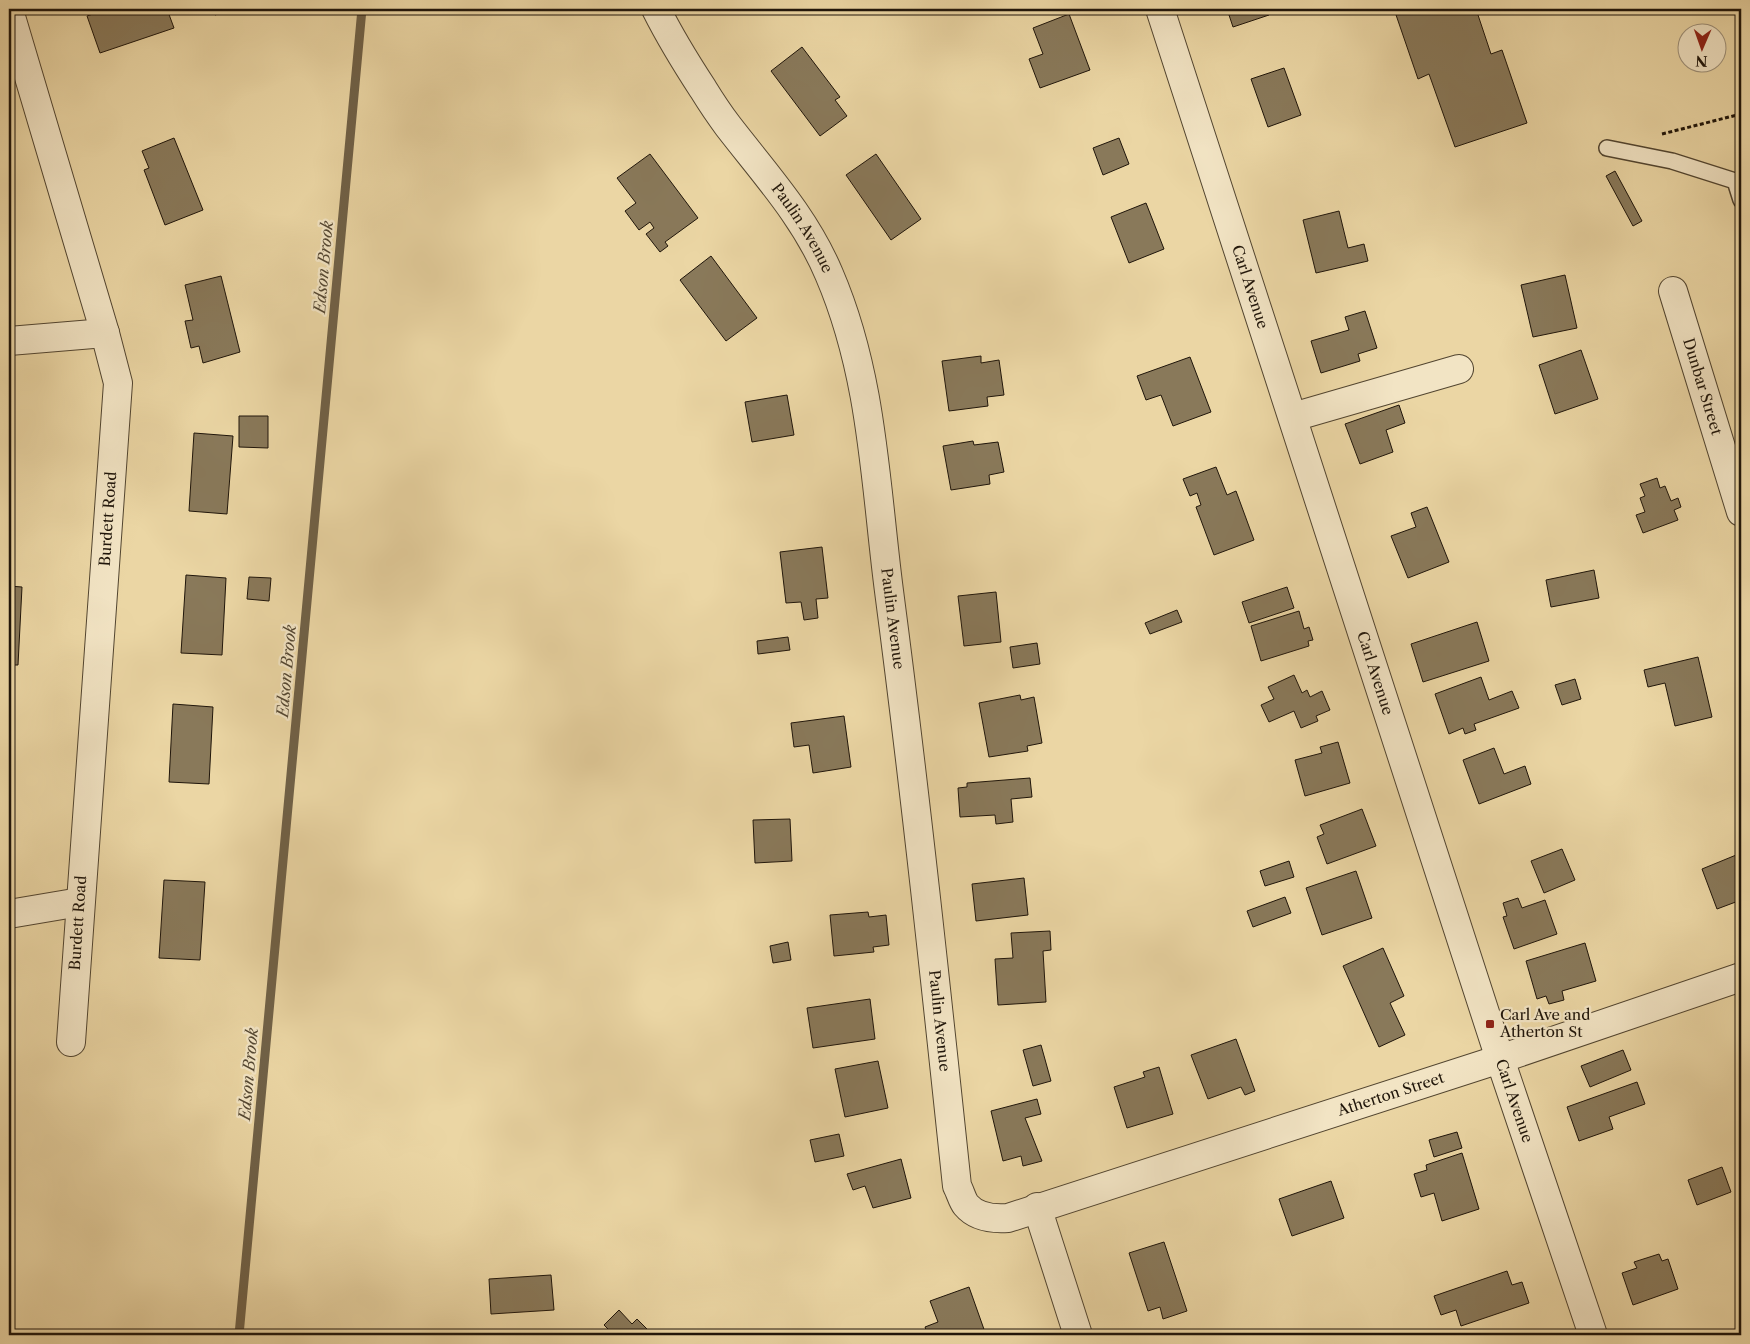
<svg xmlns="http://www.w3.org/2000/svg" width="1750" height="1344" viewBox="0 0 1750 1344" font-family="'Libre Caslon Text',serif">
	<rect width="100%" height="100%" fill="#ebd6a4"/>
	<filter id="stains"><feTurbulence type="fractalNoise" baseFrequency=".004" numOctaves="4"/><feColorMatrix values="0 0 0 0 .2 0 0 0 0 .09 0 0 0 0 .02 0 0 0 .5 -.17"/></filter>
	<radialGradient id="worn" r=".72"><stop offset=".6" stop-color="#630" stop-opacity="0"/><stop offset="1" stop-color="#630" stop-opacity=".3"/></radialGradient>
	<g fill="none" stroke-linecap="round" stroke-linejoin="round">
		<polyline stroke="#706147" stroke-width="9" points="239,1335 362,9"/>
	</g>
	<g fill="#89795a" stroke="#1f150a">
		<polygon points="108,9 167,9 174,28 100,53 87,16"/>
		<polygon points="213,9 234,9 215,15"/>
		<polygon points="727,9 742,9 729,13"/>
		<polygon points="1227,9 1266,9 1269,15 1233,27"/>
		<polygon points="1394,9 1476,9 1491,54 1502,50 1527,123 1455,147 1429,74 1418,79"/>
		<polygon points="1737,9 1741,9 1741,21"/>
		<polygon points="1069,14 1090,70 1040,88 1029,59 1043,54 1033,28"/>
		<polygon points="802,47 840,97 835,100 847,116 820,136 771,71"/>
		<polygon points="1284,68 1301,115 1268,127 1251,79"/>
		<polygon points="174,138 203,210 165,225 144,170 149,168 142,151"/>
		<polygon points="1119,138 1129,164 1103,175 1093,148"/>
		<polygon points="650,154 698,218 665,242 668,246 660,252 646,234 654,228 650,222 639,230 625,211 636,203 617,178"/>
		<polygon points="876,154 921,219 891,240 846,175"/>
		<polygon points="1615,171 1642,221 1633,226 1606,176"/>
		<polygon points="1146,203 1164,249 1129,263 1111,217"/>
		<polygon points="1339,211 1348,248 1364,244 1368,261 1316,273 1303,220"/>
		<polygon points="711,256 757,318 726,341 680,280"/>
		<polygon points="1565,275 1577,328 1533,337 1521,285"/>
		<polygon points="221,276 240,352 203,363 199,346 191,348 185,321 193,320 185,285"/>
		<polygon points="1365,311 1377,348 1358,354 1360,361 1321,373 1311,341 1349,330 1345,317"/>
		<polygon points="1581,350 1598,399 1555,414 1539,365"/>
		<polygon points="981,356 981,363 999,360 1004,395 987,397 988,406 949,411 942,361"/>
		<polygon points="1190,357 1211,412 1173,426 1161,395 1146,400 1137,376"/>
		<polygon points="787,395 794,435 752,442 745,402"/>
		<polygon points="1399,405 1405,423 1386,430 1393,452 1360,464 1345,424"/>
		<polygon points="239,416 268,416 268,448 239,447"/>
		<polygon points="194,433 233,436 227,514 189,511"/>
		<polygon points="9,440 11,440 14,481 9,481"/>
		<polygon points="973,441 974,445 998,442 1004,472 989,475 990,484 951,490 943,446"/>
		<polygon points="1216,467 1227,495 1236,491 1254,540 1214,555 1196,507 1201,505 1197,493 1190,496 1183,479"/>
		<polygon points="1657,478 1660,488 1665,486 1671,501 1678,498 1681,507 1674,510 1678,520 1643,533 1636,515 1645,512 1640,498 1645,496 1640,484"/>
		<polygon points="1427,507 1449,562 1408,578 1391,536 1416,527 1411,513"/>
		<polygon points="822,547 828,598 816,599 818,618 804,620 801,602 786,603 780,552"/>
		<polygon points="1594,570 1599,598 1551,607 1546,580"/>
		<polygon points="186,575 226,578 222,655 181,653"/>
		<polygon points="249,577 271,578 269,601 247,599"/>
		<polygon points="9,586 22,587 18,665 9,665"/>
		<polygon points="1287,587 1294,608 1249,623 1242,602"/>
		<polygon points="996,592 1001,642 964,646 958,596"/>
		<polygon points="1177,610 1182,622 1150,634 1145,623"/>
		<polygon points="1299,611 1304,629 1309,627 1313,640 1308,641 1309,646 1261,661 1251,626"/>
		<polygon points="1477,622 1489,661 1423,682 1411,644"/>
		<polygon points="788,637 790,650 758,654 757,641"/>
		<polygon points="1037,643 1040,664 1013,668 1010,647"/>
		<polygon points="1698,657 1712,717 1675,726 1665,683 1648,687 1644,670"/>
		<polygon points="1294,675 1302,693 1307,690 1310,697 1322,691 1330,710 1316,716 1318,721 1301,728 1294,711 1269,722 1261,705 1274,699 1268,687"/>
		<polygon points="1481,677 1489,700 1512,691 1519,708 1474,724 1476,730 1465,734 1463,728 1449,734 1435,694"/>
		<polygon points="1575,679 1581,699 1562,705 1555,685"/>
		<polygon points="1020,695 1021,700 1034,697 1042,743 1027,746 1028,751 989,757 979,703"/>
		<polygon points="173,704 213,707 209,784 169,782"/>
		<polygon points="844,716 851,767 813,773 809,745 794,747 791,723"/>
		<polygon points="1338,742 1350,783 1305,796 1295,760 1322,753 1320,747"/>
		<polygon points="1494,748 1504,774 1525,766 1531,784 1479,804 1463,760"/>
		<polygon points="1030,778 1032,797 1011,799 1013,822 996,824 995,815 960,817 958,788 967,787 967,783"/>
		<polygon points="1362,809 1376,846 1327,864 1317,837 1324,834 1320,825"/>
		<polygon points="790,819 792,861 755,863 753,820"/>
		<polygon points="1562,849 1575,880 1544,893 1531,861"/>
		<polygon points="1741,853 1741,900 1717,909 1702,869"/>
		<polygon points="1289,861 1294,877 1265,886 1260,871"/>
		<polygon points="1356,871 1372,918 1322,935 1306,888"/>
		<polygon points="1024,878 1028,915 976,921 972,884"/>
		<polygon points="164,880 205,882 200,960 159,958"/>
		<polygon points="1285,897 1291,913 1253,927 1247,911"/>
		<polygon points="1518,898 1522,908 1545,900 1557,934 1514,949 1503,917 1507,916 1503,903"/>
		<polygon points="868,912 869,917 886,915 889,945 873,947 874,952 834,956 830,915"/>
		<polygon points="1050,931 1051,950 1043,951 1046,1002 998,1005 995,959 1013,958 1011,933"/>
		<polygon points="788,942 791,960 773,963 770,946"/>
		<polygon points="1585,943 1596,981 1562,991 1564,1000 1549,1004 1546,996 1537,999 1526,961"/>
		<polygon points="1383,948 1404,996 1390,1003 1405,1035 1379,1047 1343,966"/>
		<polygon points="870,999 875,1039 813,1048 807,1008"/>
		<polygon points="1236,1039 1255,1091 1245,1095 1241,1087 1208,1099 1191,1055"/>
		<polygon points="1041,1045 1051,1081 1033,1086 1023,1050"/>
		<polygon points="1623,1050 1631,1070 1590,1087 1581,1066"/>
		<polygon points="878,1061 888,1108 845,1117 835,1069"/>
		<polygon points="1159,1067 1173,1114 1127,1128 1114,1087 1145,1077 1143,1072"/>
		<polygon points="1637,1082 1645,1104 1609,1117 1613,1129 1579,1141 1567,1107"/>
		<polygon points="1037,1099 1041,1114 1025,1118 1042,1161 1023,1166 1021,1156 1003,1161 991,1111"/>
		<polygon points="1457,1132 1462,1148 1434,1157 1429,1140"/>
		<polygon points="839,1134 844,1156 815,1162 810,1140"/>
		<polygon points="1462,1153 1479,1209 1442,1221 1434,1193 1421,1197 1414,1174 1427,1170 1426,1165"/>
		<polygon points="901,1159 911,1198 873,1208 865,1186 853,1190 847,1174"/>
		<polygon points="1722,1167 1731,1192 1697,1205 1688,1180"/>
		<polygon points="1331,1181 1344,1218 1292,1236 1279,1199"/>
		<polygon points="1164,1242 1187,1311 1163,1319 1160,1307 1148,1311 1129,1253"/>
		<polygon points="1659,1254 1662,1261 1668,1259 1678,1289 1633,1305 1622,1273 1637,1268 1634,1262"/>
		<polygon points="1507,1271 1512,1285 1522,1282 1529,1303 1461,1326 1456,1310 1441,1315 1434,1296"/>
		<polygon points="551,1275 554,1310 491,1314 489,1279"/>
		<polygon points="969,1287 986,1335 928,1335 925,1327 938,1322 930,1301"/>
		<polygon points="619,1310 632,1324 637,1319 653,1335 614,1335 604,1325"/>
	</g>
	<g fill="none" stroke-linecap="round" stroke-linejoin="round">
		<g stroke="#524530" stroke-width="18">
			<polyline id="service" points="1607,148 1672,161 1735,181 1741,200"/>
		</g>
		<g stroke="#524530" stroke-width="30">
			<g id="minor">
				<path id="s1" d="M656 9C670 37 686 63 703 89 711 102 719 114 728 126 765 174 805 217 829 274 873 376 875 483 889 591 915 789 936 987 957 1186 960 1191 962 1200 966 1205 976 1217 994 1219 1008 1218L1500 1059 1741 977"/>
				<polyline points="9,10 105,333 118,383 71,1042"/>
				<path id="s2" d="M1673 291 1741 512"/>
				<polyline points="9,341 105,333"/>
				<polyline points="1293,417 1459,369"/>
				<polyline points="9,914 80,902"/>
				<polyline points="1037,1207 1078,1335"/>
			</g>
		</g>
		<g stroke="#524530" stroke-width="30">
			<g id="tertiary">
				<path id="s3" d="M1160 9 1500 1059 1593 1335"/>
			</g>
		</g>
		<polyline stroke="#1f150a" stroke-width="3" stroke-dasharray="4 2.5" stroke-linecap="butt" points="1662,134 1741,114"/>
		<use href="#service" stroke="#f2e4c4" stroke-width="15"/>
		<use href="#minor" stroke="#f2e4c4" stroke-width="28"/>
		<use href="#tertiary" stroke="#f2e4c4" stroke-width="28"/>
	</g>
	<rect fill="#8f2418" stroke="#f2e4c4" stroke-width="2" x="1485" y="1019" width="10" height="10" rx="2.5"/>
	<g text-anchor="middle" stroke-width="4.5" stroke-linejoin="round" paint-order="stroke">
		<g font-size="15" fill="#1f150a" stroke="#f2e4c4">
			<text dy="5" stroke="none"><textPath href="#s1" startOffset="264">Paulin Avenue</textPath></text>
			<text dy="5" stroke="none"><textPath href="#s3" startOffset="292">Carl Avenue</textPath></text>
			<text dy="5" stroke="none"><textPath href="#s2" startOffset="100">Dunbar Street</textPath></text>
			<text transform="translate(108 519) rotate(-86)" y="5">Burdett Road</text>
			<text dy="5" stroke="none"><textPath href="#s1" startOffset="669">Paulin Avenue</textPath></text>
			<text dy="5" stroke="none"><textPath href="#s3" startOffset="698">Carl Avenue</textPath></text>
			<text transform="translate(78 923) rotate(-86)" y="5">Burdett Road</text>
			<text dy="5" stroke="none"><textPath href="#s1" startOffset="1074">Paulin Avenue</textPath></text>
			<text dy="5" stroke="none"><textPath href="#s1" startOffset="1709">Atherton Street</textPath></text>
			<text dy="5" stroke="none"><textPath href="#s3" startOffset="1148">Carl Avenue</textPath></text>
		</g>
		<g font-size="15" fill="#1f150a" stroke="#f2e4c4" text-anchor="start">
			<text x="1500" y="1020">Carl Ave and<tspan x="1500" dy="17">Atherton St</tspan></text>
		</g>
		<g font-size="16" font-style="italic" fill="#554833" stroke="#f2e4c4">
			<text transform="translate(323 267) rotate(-85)" y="6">Edson Brook</text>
			<text transform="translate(286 671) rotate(-85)" y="6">Edson Brook</text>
			<text transform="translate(248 1074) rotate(-85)" y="6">Edson Brook</text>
		</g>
	</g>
	<rect width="1750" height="1344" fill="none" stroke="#ebd6a4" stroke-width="30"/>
	<rect x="10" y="10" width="1730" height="1324" fill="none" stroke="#1f150a" stroke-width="2.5"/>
	<rect x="15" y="15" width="1720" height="1314" fill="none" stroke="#1f150a"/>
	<g transform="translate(1702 48) rotate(182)"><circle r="24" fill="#f2e4c4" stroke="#9e917a"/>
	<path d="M0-4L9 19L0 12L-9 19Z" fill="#8f2418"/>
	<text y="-8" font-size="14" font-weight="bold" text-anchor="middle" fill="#1f150a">N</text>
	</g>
	<rect width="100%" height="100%" filter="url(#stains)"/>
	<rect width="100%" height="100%" fill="url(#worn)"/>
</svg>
